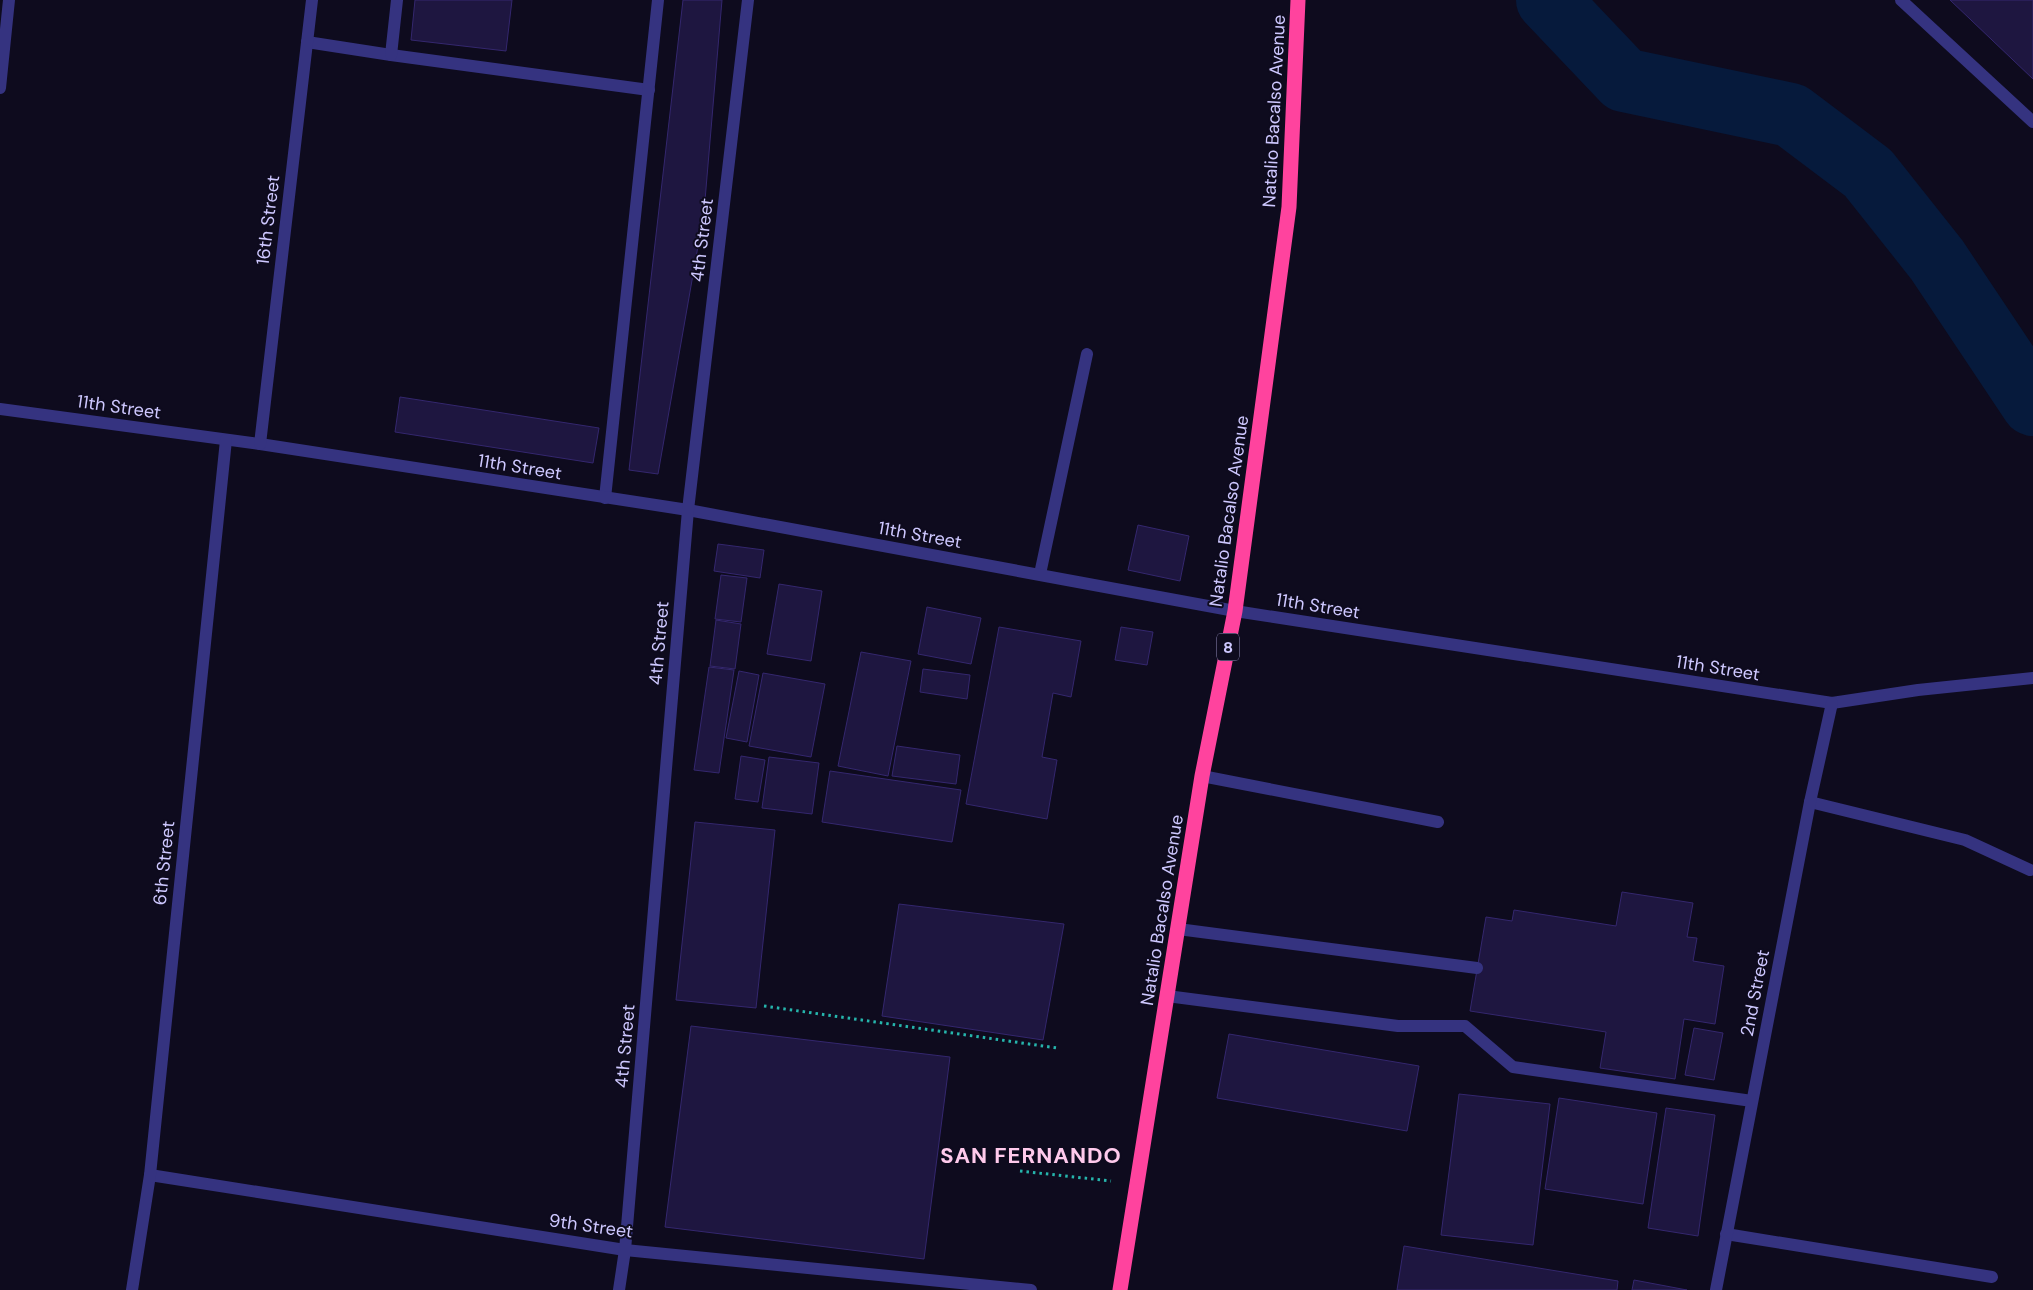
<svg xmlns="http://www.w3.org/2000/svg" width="2033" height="1290" viewBox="0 0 2033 1290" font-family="'DM Sans',sans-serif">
	<rect width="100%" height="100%" fill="#0e0b1e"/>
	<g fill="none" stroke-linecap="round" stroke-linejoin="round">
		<polyline stroke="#061a3c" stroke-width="64" points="1548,0 1624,80 1791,115 1868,173 1937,260 2033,404"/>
	</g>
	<g fill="#1e1640" stroke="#34276e">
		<polygon points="415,0 512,0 506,51 411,40"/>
		<polygon points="683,0 722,0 704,212 658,474 629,470"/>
		<polygon points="1950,0 2033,0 2033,79"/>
		<polygon points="400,397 599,428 593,463 395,432"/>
		<polygon points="1138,525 1189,536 1180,581 1128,570"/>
		<polygon points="718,544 764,550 760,578 714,571"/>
		<polygon points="721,575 747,578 741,622 715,619"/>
		<polygon points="779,584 822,591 811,661 767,654"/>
		<polygon points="927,607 981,618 971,664 918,654"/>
		<polygon points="716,620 741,624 735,669 710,666"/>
		<polygon points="999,627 1081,641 1071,697 1053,693 1042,757 1057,760 1047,819 966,804"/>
		<polygon points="1121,627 1153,632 1147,665 1115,660"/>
		<polygon points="861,652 911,661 888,776 838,766"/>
		<polygon points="709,667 734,670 719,773 694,770"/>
		<polygon points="923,669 970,675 967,699 920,692"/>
		<polygon points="739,671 759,675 747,742 726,738"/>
		<polygon points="763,673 825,684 811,757 749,746"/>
		<polygon points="897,746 960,755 956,784 892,776"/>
		<polygon points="741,756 765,760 758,802 735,799"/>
		<polygon points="769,757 819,763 812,814 762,808"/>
		<polygon points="830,771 961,790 952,842 822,822"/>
		<polygon points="695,822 775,830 756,1008 676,1000"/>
		<polygon points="1622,892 1693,903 1687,937 1697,938 1693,961 1724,966 1715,1024 1684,1019 1675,1079 1600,1068 1606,1032 1470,1011 1486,917 1512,921 1514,910 1616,926"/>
		<polygon points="899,904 1064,924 1043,1040 882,1016"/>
		<polygon points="691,1026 950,1057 924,1259 665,1227"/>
		<polygon points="1694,1028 1723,1033 1714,1080 1685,1075"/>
		<polygon points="1229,1034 1419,1066 1407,1131 1217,1098"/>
		<polygon points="1459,1094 1550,1104 1533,1245 1441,1235"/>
		<polygon points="1559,1098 1657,1113 1643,1204 1545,1189"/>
		<polygon points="1666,1108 1715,1115 1698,1236 1648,1228"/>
		<polygon points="1404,1246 1618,1281 1617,1290 1397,1290"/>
		<polygon points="1634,1280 1687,1290 1632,1290"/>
	</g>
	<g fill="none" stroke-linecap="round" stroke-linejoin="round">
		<g stroke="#26b5ac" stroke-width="3" stroke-dasharray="2.5 4" stroke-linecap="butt">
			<polyline points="764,1006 1057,1048"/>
			<polyline points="1020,1171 1111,1181"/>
		</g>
		<g stroke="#353380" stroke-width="12">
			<polyline points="1901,0 2033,122"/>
			<polyline points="307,42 391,55 649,90"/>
			<polyline points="391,55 397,0"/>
			<polyline points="605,498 658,0"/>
			<polyline points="1040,574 1087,354"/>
			<polyline points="1202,776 1438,822"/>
			<polyline points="1810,802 1965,840 2030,870"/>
			<polyline points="1167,996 1398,1026 1465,1026 1513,1067 1752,1101"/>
		</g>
		<g stroke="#353380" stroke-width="12">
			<polyline points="0,88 9,0"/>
			<polyline points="0,409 260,444 688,510 1235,611 1832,703 1918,690 2033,678"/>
			<polyline points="260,444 312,0"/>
			<polyline points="1178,929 1477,968"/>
			<polyline points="150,1175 625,1250 1031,1290"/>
			<polyline points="1726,1234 1992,1277"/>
			<polyline points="132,1290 150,1175 226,440"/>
			<polyline points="619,1290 625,1250 688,510 748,0"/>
			<polyline points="1716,1290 1810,802 1832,703"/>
		</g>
		<polyline stroke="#ff439e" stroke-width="15" points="1120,1290 1202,776 1235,611 1289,207 1298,0"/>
	</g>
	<g text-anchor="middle" stroke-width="4" stroke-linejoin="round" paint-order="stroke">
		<rect fill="#0e0b1e" stroke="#948fbc" stroke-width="1" x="1217" y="633.5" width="22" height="27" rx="4"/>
		<g font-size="16" font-weight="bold" fill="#cec8ff">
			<text x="1228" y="653">8</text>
		</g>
		<g font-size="18" fill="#cec8ff" stroke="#0e0b1e">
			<text transform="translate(1274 111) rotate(-87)" y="6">Natalio Bacalso Avenue</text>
			<text transform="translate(268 220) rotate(-83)" y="6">16th Street</text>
			<text transform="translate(702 240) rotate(-83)" y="6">4th Street</text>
			<text transform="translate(119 407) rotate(8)" y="6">11th Street</text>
			<text transform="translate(520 467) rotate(9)" y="6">11th Street</text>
			<text transform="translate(1229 511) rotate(-82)" y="6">Natalio Bacalso Avenue</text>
			<text transform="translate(920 535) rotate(10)" y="6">11th Street</text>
			<text transform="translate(1318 606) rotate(9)" y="6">11th Street</text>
			<text transform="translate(659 643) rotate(-85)" y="6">4th Street</text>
			<text transform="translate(1718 668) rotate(9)" y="6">11th Street</text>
			<text transform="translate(164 863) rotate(-84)" y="6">6th Street</text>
			<text transform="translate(1162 910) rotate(-81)" y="6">Natalio Bacalso Avenue</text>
			<text transform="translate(1755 993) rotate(-79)" y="6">2nd Street</text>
			<text transform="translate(625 1046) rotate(-85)" y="6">4th Street</text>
			<text transform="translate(591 1226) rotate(8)" y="6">9th Street</text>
		</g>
		<g font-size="22" font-weight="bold" letter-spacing="1" fill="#ffcaec" stroke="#0e0b1e">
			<text x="1031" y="1163">SAN FERNANDO</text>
		</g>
	</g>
</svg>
